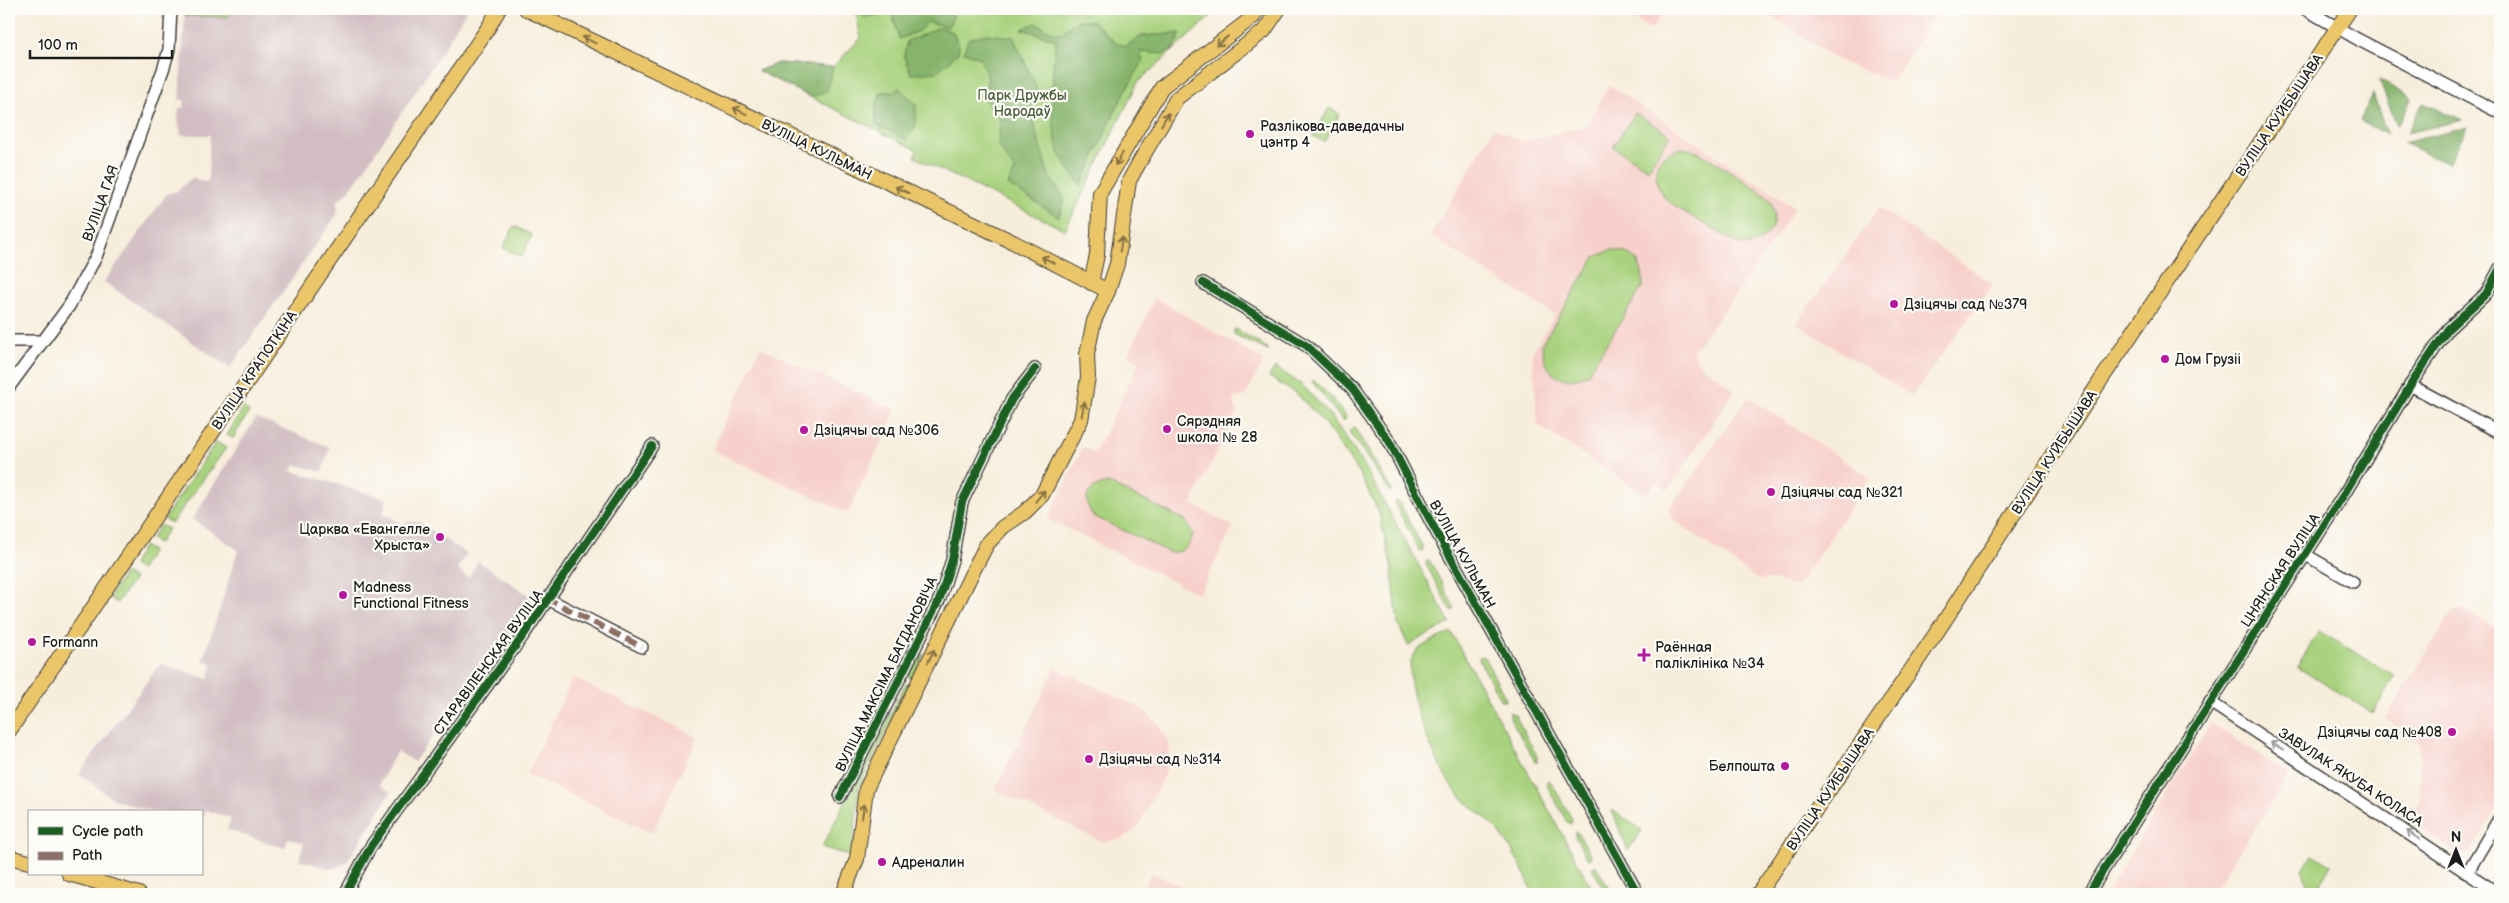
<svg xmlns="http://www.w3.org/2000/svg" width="2509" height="903" viewBox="0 0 2509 903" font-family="'Balsamiq Sans',sans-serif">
	<rect width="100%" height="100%" fill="#fdfcf7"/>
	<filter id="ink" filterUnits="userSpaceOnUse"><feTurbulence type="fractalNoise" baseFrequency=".02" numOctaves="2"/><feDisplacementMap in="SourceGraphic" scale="10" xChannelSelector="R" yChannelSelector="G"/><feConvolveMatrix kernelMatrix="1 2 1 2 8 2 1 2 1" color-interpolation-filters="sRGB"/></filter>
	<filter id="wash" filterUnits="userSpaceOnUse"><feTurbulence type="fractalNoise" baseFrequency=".0096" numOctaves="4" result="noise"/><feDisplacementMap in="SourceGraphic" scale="20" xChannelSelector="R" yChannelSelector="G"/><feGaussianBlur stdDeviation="1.12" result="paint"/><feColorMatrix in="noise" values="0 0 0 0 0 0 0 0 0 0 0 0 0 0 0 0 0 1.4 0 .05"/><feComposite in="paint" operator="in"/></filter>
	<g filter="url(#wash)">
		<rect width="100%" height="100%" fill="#f7eddb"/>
		<g fill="#f7d0cb">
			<polygon points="1619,9 1665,9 1652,30"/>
			<polygon points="1760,9 1939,9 1892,82 1838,60"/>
			<polygon points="1609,85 1795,208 1736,295 1693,351 1698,363 1735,390 1668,490 1656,482 1646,495 1538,425 1532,353 1555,315 1430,236 1494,128 1524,142 1581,127 1585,129"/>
			<polygon points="1879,208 1993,284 1912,396 1796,324"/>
			<polygon points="1155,298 1264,361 1245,396 1233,399 1237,411 1191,504 1233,526 1199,594 1048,519 1083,447 1095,453 1140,361 1128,355"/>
			<polygon points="760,347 896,410 848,513 712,450"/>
			<polygon points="1748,397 1870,478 1797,587 1776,580 1758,580 1670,517 1671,506"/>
			<polygon points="2463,609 2500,631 2500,801 2471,853 2459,855 2410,821 2420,798 2420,742 2385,719 2452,612"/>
			<polygon points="1055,668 1141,708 1159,725 1170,747 1166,771 1138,827 1122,839 1103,842 995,790"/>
			<polygon points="573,678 698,737 652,833 527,774"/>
			<polygon points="2211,723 2290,775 2211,894 2106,894"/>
			<polygon points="1151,873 1188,889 1190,894 1141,894"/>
		</g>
		<g fill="#d2bec2">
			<polygon points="228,9 467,9 440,55 357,180 348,192 338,200 337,214 230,368 104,282 167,194 177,191 193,177 199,181 208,182 210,135 181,135 178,120 179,108 184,108 184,100 179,100 185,16 227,17"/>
			<polygon points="256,418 330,447 322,472 295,464 292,471 387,499 383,513 404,525 407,522 419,522 467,554 457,569 465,576 469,577 478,561 533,598 414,762 397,751 379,785 391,792 347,862 332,869 299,860 304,843 288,838 285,848 227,830 231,818 205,810 203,818 201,812 154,812 113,799 79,774 160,664 209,679 212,663 203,661 238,550 192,519"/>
		</g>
		<g fill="#a8d27d" stroke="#62774c">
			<polygon points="186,9 228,9 228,17 185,16"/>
			<polygon points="855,9 1219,9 1138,82 1065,230 915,157 917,150 758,71 778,63 833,67 861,38"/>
			<polygon points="1329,108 1340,114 1324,142 1313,136"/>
			<polygon points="1635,113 1670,135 1648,169 1613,147"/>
			<path d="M1681 148C1685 149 1691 149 1696 151 1706 156 1764 192 1769 199 1786 224 1758 257 1731 240 1718 231 1672 207 1664 197 1658 189 1657 182 1656 172 1656 157 1669 152 1681 148Z"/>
			<polygon points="514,226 532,235 522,257 503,248"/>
			<path d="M1611 250C1635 252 1643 262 1643 286L1587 375C1558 386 1544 373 1542 344L1595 257Z"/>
			<polygon points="1236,329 1266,347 1268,351 1234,334 1234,330"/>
			<polygon points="1275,367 1302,385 1330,415 1364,465 1450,623 1408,645 1398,624 1391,564 1379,513 1359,473 1325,424 1297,394 1269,377"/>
			<polygon points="1312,381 1315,381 1331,397 1346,417 1345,420 1342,420"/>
			<polygon points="244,407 249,412 233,438 227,435"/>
			<polygon points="1354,427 1391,489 1390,492 1349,431"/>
			<polygon points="216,442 226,448 172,523 164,519"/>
			<path d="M1108 483 1185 520 1193 533C1190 548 1185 551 1171 553L1093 516C1081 497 1087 488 1108 483Z"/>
			<polygon points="1396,501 1399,502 1423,548 1422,551 1419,550 1395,504"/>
			<polygon points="160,525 168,529 159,543 151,539"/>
			<polygon points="143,546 152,551 141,570 133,565"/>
			<polygon points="1427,561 1430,561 1454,607 1454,611 1450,609 1426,564"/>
			<polygon points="125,573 134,579 117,603 109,597"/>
			<polygon points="2319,631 2395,676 2373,713 2297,667"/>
			<path d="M1451 632 1595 894H1534C1525 874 1516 855 1503 837 1490 818 1468 807 1454 789 1437 767 1396 677 1415 653 1422 644 1441 637 1451 632Z"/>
			<polygon points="920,654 924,655 912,679 908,677"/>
			<polygon points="1480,656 1484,657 1506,699 1505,701 1501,701 1479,659"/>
			<polygon points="906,683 909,685 859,787 852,857 822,847"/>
			<polygon points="1510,712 1515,715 1537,756 1537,762 1534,760 1510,717"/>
			<polygon points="1548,780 1551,782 1572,819 1571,824 1567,822 1547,785"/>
			<polygon points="1612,810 1642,830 1628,851"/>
			<polygon points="1575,832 1578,833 1591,855 1590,859 1587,858 1575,836"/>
			<polygon points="2312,854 2331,865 2317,889 2306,882 2303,869"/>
			<polygon points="1594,866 1596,866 1610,890 1609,894 1606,893 1592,868"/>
		</g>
		<g fill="#86b46c" stroke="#516844">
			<polygon points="858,9 946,9 954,16 948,27 928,22 919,31 899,39 892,13 864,17"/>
			<path d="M1078 20 1093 21 1115 42 1126 46 1141 36 1181 33 1173 50 1163 54 1140 52 1143 62C1117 101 1101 144 1081 186 1074 175 1062 162 1058 149 1049 118 1052 72 1056 40L1022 29 1036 23 1050 31 1061 33Z"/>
			<path d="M940 27 953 32 959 46 958 53 937 72 911 74 904 56 907 41C919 38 928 31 940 27Z"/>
			<polygon points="986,34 1013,37 1041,97 1031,108 1036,132 1049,176 1065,199 1059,217 1008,185 1015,170 998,146 1000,118 983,98 988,78 980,58 964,52 968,39"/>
			<polygon points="778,63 833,67 827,91 811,97 758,71"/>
			<polygon points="2379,80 2412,98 2397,126"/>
			<polygon points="899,88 916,104 916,126 906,139 876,125 876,105 881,92 893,92"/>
			<polygon points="2373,94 2387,135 2360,121"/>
			<polygon points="2423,103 2463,120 2407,133"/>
			<polygon points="2468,127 2448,164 2403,143"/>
		</g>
	</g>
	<g filter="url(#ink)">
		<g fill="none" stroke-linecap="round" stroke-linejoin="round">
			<g stroke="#3d3b39" stroke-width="14">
				<g id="minor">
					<polyline points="2305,9 2359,40 2500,113"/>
					<polyline points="1203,283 1307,346 1352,389 1389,441 1431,522 1638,894"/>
					<polyline points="9,341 41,341"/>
					<polyline points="2410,385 2500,433"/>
					<polyline points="9,387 69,306 96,257 164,67 169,49 171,9"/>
					<polyline points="2304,554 2353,582"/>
					<polyline points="548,599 642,647"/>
					<polyline points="2210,702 2499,894"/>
					<polyline points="840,797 940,598 952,560 962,502 1012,399 1035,369"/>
					<polyline points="2467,873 2500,817"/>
					<polyline points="345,894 371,846 525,633 652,446"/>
					<polyline points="2088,894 2346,491 2413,381 2448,329 2486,294 2500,268"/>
				</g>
			</g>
			<g stroke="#3d3b39" stroke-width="16">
				<g id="major">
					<polyline points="526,9 1013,242 1108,291"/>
					<polyline points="1091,283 1097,255 1100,193 1162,87 1253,17 1258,9"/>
					<polyline points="9,731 488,28 499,9"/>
					<polyline points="9,857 29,862"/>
					<polyline points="69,874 139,894"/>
					<polyline points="843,894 857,859 866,789 973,571 987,544 1003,527 1025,512 1042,495 1081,420 1088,377 1087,354 1094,321 1108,291 1117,264 1129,181 1140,161 1177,98 1264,31 1279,9"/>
					<polyline points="1758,894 1939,629 2099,383 2350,9"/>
				</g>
			</g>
			<use href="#minor" stroke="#fff" stroke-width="11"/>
			<use href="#major" stroke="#ebc669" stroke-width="14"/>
			<polyline stroke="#8d6e63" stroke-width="6" stroke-dasharray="12 6" stroke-linecap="butt" points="550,597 548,599 642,647"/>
			<g stroke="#fdfcf7" stroke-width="11">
				<g id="cycleway">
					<polyline points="1203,283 1307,346 1352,389 1389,441 1431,522 1638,894"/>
					<polyline points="840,797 940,598 952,560 962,502 1012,399 1035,369"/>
					<polyline points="345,894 371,846 525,633 652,446"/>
					<polyline points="2088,894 2346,491 2413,381 2448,329 2486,294 2500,268"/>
				</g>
			</g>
			<use href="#cycleway" stroke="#1b5e20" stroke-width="8"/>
		</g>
		<defs><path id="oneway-shaft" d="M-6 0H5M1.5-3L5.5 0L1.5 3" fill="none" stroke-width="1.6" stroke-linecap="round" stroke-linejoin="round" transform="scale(1.25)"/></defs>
		<g stroke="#847142">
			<use href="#oneway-shaft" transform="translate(589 40) rotate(-154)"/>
			<use href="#oneway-shaft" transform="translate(1222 41) rotate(142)"/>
			<use href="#oneway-shaft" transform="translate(740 111) rotate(-155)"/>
			<use href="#oneway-shaft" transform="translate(1165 119) rotate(-60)"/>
			<use href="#oneway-shaft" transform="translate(1119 159) rotate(121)"/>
			<use href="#oneway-shaft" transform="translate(902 190) rotate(-155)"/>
			<use href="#oneway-shaft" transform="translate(1121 244) rotate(-81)"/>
			<use href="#oneway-shaft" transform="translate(1048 260) rotate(-153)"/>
			<use href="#oneway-shaft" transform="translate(1083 409) rotate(-80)"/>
			<use href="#oneway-shaft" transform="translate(1040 496) rotate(-51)"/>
			<use href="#oneway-shaft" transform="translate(931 656) rotate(-64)"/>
			<use href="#oneway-shaft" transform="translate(863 811) rotate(-82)"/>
		</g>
		<g stroke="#999">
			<use href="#oneway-shaft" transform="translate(2277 746) rotate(-148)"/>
			<use href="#oneway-shaft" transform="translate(2413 835) rotate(-145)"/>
		</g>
	</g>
	<g fill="#b5179e" stroke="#fdfcf7" stroke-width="2">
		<circle cx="1250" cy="134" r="5"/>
		<circle cx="1894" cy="304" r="5"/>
		<circle cx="2165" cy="359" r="5"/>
		<circle cx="1167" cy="429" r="5"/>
		<circle cx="804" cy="430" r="5"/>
		<circle cx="1771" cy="492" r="5"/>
		<circle cx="440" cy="537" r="5"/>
		<circle cx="343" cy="595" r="5"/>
		<circle cx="32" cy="642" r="5"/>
		<path d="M1641.5 647.5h5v5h5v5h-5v5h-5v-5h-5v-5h5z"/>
		<circle cx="2452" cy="732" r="5"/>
		<circle cx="1089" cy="759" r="5"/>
		<circle cx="1785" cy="766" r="5"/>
		<circle cx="882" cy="862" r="5"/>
	</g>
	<g text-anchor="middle" stroke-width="4.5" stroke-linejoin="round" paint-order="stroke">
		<g font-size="14" fill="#4d5c3e" stroke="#fdfcf7">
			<text x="1022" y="100">Парк Дружбы<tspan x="1022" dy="16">Народаў</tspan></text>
		</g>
		<g font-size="14" fill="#1c1c1c" stroke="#fdfcf7">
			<text transform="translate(2279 115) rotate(-56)" y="5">ВУЛІЦА КУЙБЫШАВА</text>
			<text transform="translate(817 149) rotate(26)" y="5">ВУЛІЦА КУЛЬМАН</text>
			<text transform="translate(100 203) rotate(-70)" y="5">ВУЛІЦА ГАЯ</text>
			<text transform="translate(254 370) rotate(-56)" y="5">ВУЛІЦА КРАПОТКІНА</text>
			<text transform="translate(2054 452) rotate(-57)" y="5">ВУЛІЦА КУЙБЫШАВА</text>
			<text transform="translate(1463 554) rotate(61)" y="5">ВУЛІЦА КУЛЬМАН</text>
			<text transform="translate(2280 570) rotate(-57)" y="5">ЦНЯНСКАЯ ВУЛІЦА</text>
			<text transform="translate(488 662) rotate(-54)" y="5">СТАРАВІЛЕНСКАЯ ВУЛІЦА</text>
			<text transform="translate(886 674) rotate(-64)" y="5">ВУЛІЦА МАКСІМА БАГДАНОВІЧА</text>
			<text transform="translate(2351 777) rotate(33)" y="5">ЗАВУЛАК ЯКУБА КОЛАСА</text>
			<text transform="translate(1830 789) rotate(-56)" y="5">ВУЛІЦА КУЙБЫШАВА</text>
		</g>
		<g font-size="14" fill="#1c1c1c" stroke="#fdfcf7" text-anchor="start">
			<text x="1260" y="131">Разлікова-даведачны<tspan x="1260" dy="16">цэнтр 4</tspan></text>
			<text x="1904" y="309">Дзіцячы сад №379</text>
			<text x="2175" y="364">Дом Грузіі</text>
			<text x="1177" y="426">Сярэдняя<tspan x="1177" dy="16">школа № 28</tspan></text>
			<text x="814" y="435">Дзіцячы сад №306</text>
			<text x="1781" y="497">Дзіцячы сад №321</text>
			<text x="430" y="534" text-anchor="end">Царква «Евангелле<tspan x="430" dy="16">Хрыста»</tspan></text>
			<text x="353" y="592">Madness<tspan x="353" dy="16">Functional Fitness</tspan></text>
			<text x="42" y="647">Formann</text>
			<text x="1655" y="652">Раённая<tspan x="1655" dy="16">паліклініка №34</tspan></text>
			<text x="2442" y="737" text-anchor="end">Дзіцячы сад №408</text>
			<text x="1099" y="764">Дзіцячы сад №314</text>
			<text x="1775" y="771" text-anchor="end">Белпошта</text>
			<text x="892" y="867">Адреналин</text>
		</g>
	</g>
	<rect width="2509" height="903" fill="none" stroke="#fdfcf7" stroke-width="30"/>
	<rect x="28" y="810" width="175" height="65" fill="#fdfcf7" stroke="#a3a29f"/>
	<rect x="38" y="827" width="25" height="8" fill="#1b5e20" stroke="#a3a29f"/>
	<text x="72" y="836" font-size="15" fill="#1c1c1c">Cycle path</text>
	<rect x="38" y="852" width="25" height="8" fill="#8d6e63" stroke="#a3a29f"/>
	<text x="72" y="860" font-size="15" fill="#1c1c1c">Path</text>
	<g transform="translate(2456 850)" stroke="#fdfcf7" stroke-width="4" paint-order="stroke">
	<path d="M0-4L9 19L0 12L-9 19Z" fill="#1c1c1c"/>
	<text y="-8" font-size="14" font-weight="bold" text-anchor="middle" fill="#1c1c1c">N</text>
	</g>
	<path d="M30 50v8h142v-8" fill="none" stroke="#1c1c1c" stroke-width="2.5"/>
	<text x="38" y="50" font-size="15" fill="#1c1c1c" stroke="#fdfcf7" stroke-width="4" paint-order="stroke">100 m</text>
</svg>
